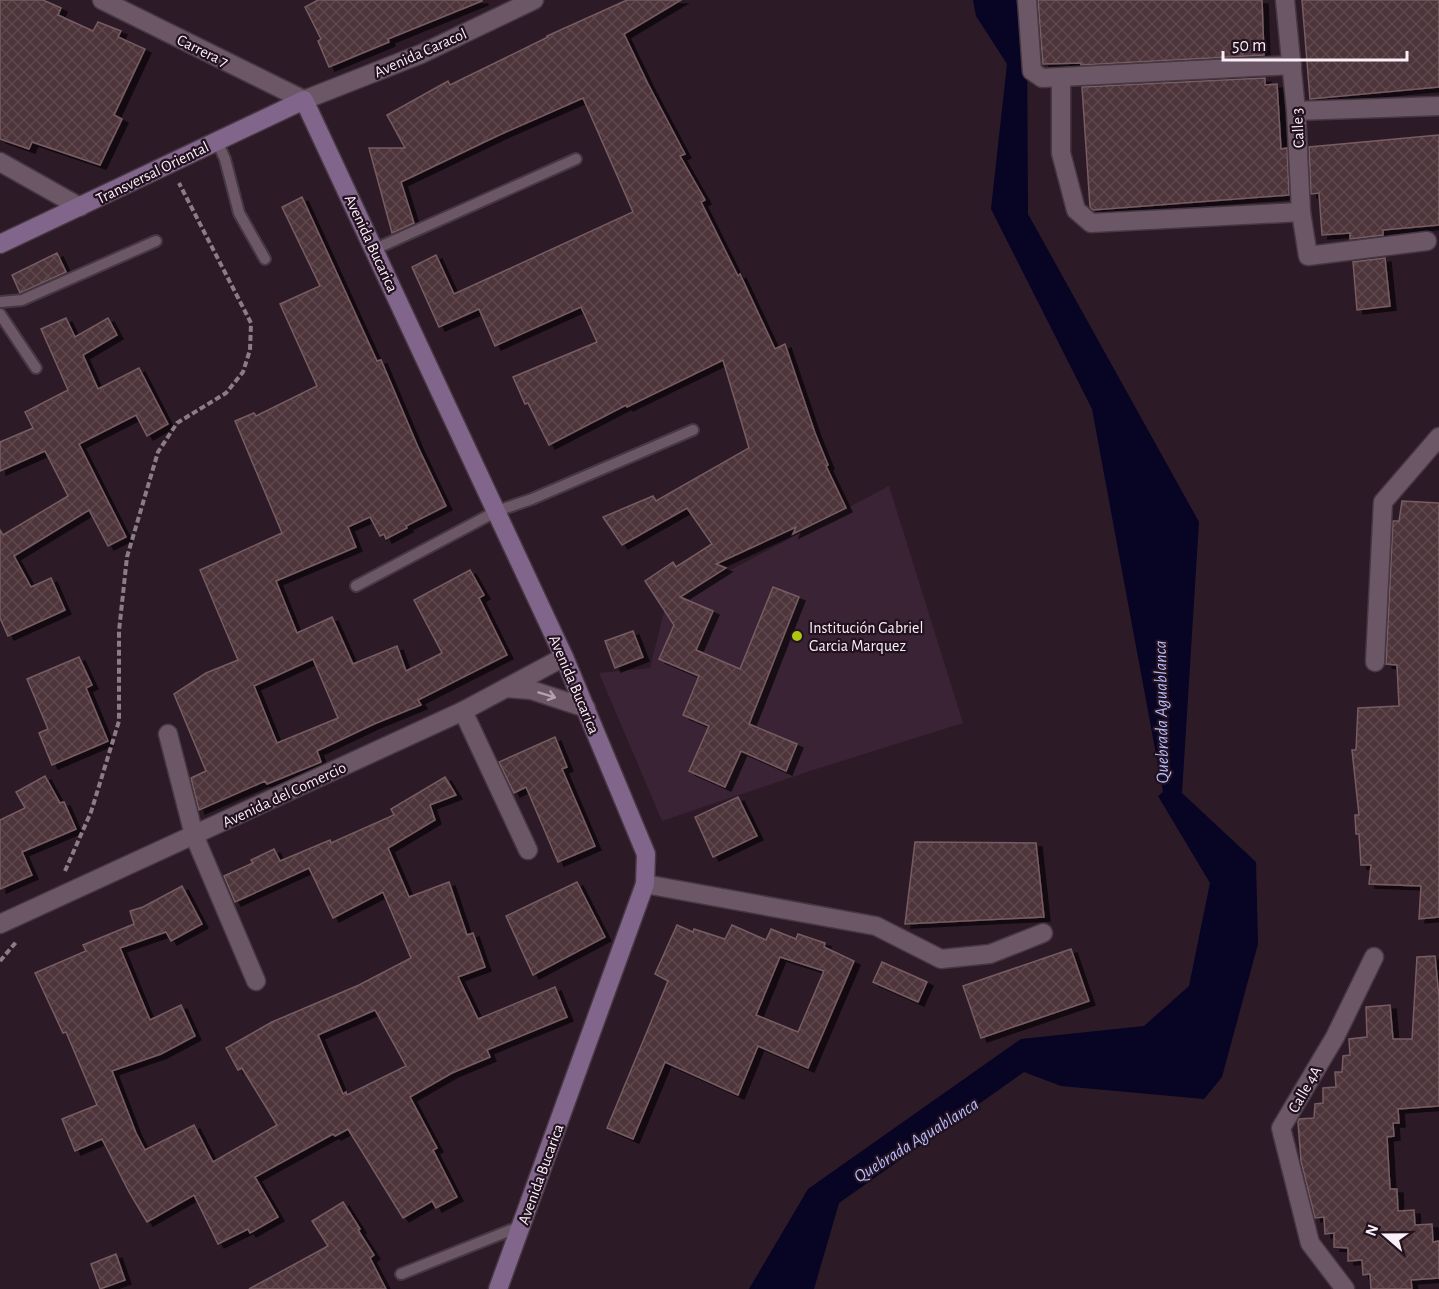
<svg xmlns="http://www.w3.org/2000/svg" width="1439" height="1289" viewBox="0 0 1439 1289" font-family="'Alegreya Sans',sans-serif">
	<defs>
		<pattern id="building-cross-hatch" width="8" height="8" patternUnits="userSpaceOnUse" patternTransform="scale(1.5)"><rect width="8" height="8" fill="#4d353a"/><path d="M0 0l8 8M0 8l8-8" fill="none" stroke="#5f494e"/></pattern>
		<filter id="shadow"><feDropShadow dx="6" dy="4" stdDeviation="0" flood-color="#0009"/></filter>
	</defs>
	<rect width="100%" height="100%" fill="#2c1a27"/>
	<polygon fill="#3a2335" points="889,486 963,723 810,771 662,821 599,673 650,668 666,604"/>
	<polygon fill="#070424" points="973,0 1016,0 1027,44 1028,214 1199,522 1182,793 1256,862 1258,944 1222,1077 1204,1099 1061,1086 1024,1072 839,1203 814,1289 749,1289 808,1189 1021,1039 1144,1026 1189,986 1210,883 1158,796 1163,792 1092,409 991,209 1007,64 976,16"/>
	<g fill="url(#building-cross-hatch)" stroke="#775c62" stroke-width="1.5" fill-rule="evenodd" filter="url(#shadow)">
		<polygon points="0,0 43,0 61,8 58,15 93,31 98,22 121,31 118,37 145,49 114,115 122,119 100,165 32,142 29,149 0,139"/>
		<polygon points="318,0 482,0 482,1 388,39 389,42 329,67 318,41 321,39 305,7"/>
		<polygon points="627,0 681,0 624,34 648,84 685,154 680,156 705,200 701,202 738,276 740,274 775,349 785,344 815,433 828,465 826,466 846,508 793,534 796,527 716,564 726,568 680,597 713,611 696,650 740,669 773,587 799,597 749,724 797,744 786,771 741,751 725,787 689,771 709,726 683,715 699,676 659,659 674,625 645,581 673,562 676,567 712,544 687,508 622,545 603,517 653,496 656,501 749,448 723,360 627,407 626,405 549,445 528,403 525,404 513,377 597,342 581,307 495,346 479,309 439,327 412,267 436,255 454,294 633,212 583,98 497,136 401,182 414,223 392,233 369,148 405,148 387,115 448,81 450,85 548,37 547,36"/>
		<polygon points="1038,0 1262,0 1264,55 1081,65 1081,63 1043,64"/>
		<polygon points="1302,0 1439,0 1439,87 1310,99"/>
		<polygon points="1265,78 1265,85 1277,84 1281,149 1287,148 1289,195 1093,210 1090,207 1082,87"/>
		<polygon points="1439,135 1439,225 1383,230 1383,235 1350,239 1350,233 1322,235 1319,193 1311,194 1309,147"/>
		<path d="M302 197 377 361 381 360 418 447 446 506 406 526 407 528 386 539 384 534 380 536 370 517 348 527 356 547 276 581 297 633 332 617 353 664 397 646 406 671 442 653 414 600 470 570 484 595 479 598 507 655 418 700 421 705 374 724 317 751 321 762 267 784 265 781 199 810 191 778 206 771 174 694 206 673 238 660 200 570 282 533 235 421 254 413 256 416 317 386 280 304 320 286 282 207ZM313 659 338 718 277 743 254 686Z"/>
		<polygon points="57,253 66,272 20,293 12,275"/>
		<polygon points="1385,258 1390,306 1357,310 1353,262"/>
		<polygon points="66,318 75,337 108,318 117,335 83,355 98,389 139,368 168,424 147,436 136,415 79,444 126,537 108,546 89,510 14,556 31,587 51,578 65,610 8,636 0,618 0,530 3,535 68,496 45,451 0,471 0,442 33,428 25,412 68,390 41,329"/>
		<polygon points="1402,501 1439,503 1439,917 1419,919 1421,886 1369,884 1371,865 1361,865 1359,834 1356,834 1355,815 1359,815 1352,750 1356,750 1358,708 1399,706 1397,665 1386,664 1393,521 1399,521"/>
		<polygon points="633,631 643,657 615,668 605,641"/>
		<polygon points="79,657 92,685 86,688 108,741 52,765 39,733 48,729 27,679"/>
		<polygon points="555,737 567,767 562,769 595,846 558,862 526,787 514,793 499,762"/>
		<polygon points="45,776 60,803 64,802 76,829 22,852 32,875 0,889 0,820 25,808 16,792"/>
		<path d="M445 777 456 795 430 805 435 820 388 848 409 897 449 882 467 935 473 933 485 967 458 977 478 1019 555 987 567 1017 487 1050 490 1057 452 1073 410 1097 437 1148 433 1150 457 1197 436 1208 432 1201 403 1218 348 1129 335 1136 333 1134 255 1177 278 1217 250 1233 248 1229 218 1244 194 1195 147 1222 129 1192 102 1139 75 1151 62 1119 97 1105 66 1032 63 1033 35 973 86 951 83 945 134 924 130 911 143 907 182 886 202 924 171 941 166 932 120 948 150 1020 181 1005 195 1036 161 1054 112 1071 136 1133 145 1150 194 1125 213 1162 277 1125 242 1068 238 1070 226 1048 272 1022 359 985 411 958 383 892 333 918 309 868 235 902 224 876 253 863 251 860 274 849 280 861 330 840 331 843 394 815 391 809ZM375 1010 406 1066 347 1095 346 1092 343 1094 318 1035Z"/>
		<polygon points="738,797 757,836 713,857 695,817"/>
		<polygon points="915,842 1036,843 1044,917 905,924"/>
		<polygon points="577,882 605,937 533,975 506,916"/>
		<path d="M677 925 693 932 694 929 725 939 732 925 766 940 771 929 796 939 798 934 825 943 824 947 854 961 808 1068 758 1046 738 1095 665 1062 633 1139 607 1128 668 981 655 974ZM780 957 824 971 798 1032 756 1015Z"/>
		<polygon points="1071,949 1089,1001 981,1038 963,986"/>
		<polygon points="1435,956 1439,997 1439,1106 1398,1109 1399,1123 1393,1123 1394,1136 1387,1137 1390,1189 1397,1189 1398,1211 1414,1210 1415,1225 1432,1224 1433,1242 1439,1241 1439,1278 1411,1280 1412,1289 1371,1289 1370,1274 1363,1275 1362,1260 1348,1261 1348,1248 1334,1247 1334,1233 1325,1234 1324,1217 1315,1218 1301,1161 1298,1122 1299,1119 1314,1118 1315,1104 1323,1103 1323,1088 1336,1087 1335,1072 1342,1072 1343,1056 1350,1055 1349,1039 1367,1037 1366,1007 1390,1005 1393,1039 1412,1039 1417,957"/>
		<polygon points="882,962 927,982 918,1002 873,982"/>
		<polygon points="343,1202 360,1229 358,1230 374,1255 370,1258 386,1289 249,1289 328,1246 312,1221"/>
		<polygon points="116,1254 125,1280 100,1289 91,1264"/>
	</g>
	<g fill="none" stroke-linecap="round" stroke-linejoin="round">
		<g stroke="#463843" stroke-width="14">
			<g id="lane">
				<polyline points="217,141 225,159 239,213 265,259"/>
				<polyline points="375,249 576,159"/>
				<polyline points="0,302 22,300 156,241"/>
				<polyline points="0,314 36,368"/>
				<polyline points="356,586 497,511 532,499 693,430"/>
				<polyline points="401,1274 521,1226"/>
			</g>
		</g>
		<g stroke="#463843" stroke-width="21">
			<g id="street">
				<polyline points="102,0 304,100 421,54 534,0"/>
				<polyline points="1027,0 1032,71 1042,78 1292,65"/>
				<polyline points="1285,0 1296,111 1301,212 1308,256 1427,241"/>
				<polyline points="1061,78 1061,153 1076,210 1091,223 1301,212"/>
				<polyline points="1296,111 1439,106"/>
				<polyline points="0,162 80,207"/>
				<polyline points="1375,662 1383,502 1439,437"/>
				<polyline points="506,688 531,690 586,708"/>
				<polyline points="463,711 528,850"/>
				<polyline points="168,734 194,835 256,981"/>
				<polyline points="645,884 876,926 941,959 990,954 1043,933"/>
				<polyline points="0,924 463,711 564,657"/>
				<polyline points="1345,1289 1310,1243 1281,1128 1335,1037 1374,957"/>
			</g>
		</g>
		<g stroke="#463843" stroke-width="21">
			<polyline id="secondary" points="0,244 304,100 564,657 646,854 645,884 498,1289"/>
		</g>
		<g stroke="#8b7c87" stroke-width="4" stroke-dasharray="6 3" stroke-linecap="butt">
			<polyline points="65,871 91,812 119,721 119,631 127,557 158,452 177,423 226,393 243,372 250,350 251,323 179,183"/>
			<polyline points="0,961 17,941"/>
		</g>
		<use href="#lane" stroke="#6c5766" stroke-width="10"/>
		<use href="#street" stroke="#6c5766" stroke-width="18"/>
		<use href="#secondary" stroke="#82658b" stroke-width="18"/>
	</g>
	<defs><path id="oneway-shaft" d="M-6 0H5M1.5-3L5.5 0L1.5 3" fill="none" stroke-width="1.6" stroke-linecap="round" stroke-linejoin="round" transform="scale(1.5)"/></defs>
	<use stroke="#b3a2ae" href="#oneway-shaft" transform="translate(547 695) rotate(17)"/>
	<circle fill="#adc60e" stroke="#22111e" stroke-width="2" cx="797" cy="636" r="6"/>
	<g text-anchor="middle" stroke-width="4.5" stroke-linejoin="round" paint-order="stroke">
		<g font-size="16" fill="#faeef7" stroke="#22111e">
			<text transform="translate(203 50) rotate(26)" y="6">Carrera 7</text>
			<text transform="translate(420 52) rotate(-24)" y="6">Avenida Caracol</text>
			<text transform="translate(1297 128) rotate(-93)" y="6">Calle 3</text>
			<text transform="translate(152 172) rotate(-26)" y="6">Transversal Oriental</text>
			<text transform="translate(372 243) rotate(65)" y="6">Avenida Bucarica</text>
			<text transform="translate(575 684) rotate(67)" y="6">Avenida Bucarica</text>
			<text transform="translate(284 794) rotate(-25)" y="6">Avenida del Comercio</text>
			<text transform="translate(1304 1089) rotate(-60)" y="6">Calle 4A</text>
			<text transform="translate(540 1174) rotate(-70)" y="6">Avenida Bucarica</text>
		</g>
		<g font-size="16" fill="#faeef7" stroke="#22111e" text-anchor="start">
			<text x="809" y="633">Institución Gabriel<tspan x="809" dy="18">Garcia Marquez</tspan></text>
		</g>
		<g font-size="18" font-style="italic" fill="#b4bbfe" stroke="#22111e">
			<text transform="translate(1161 712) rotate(-91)" y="6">Quebrada Aguablanca</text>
			<text transform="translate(916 1140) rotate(-32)" y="6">Quebrada Aguablanca</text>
		</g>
	</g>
	<g transform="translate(1385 1235) rotate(290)" stroke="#22111e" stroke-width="4.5" paint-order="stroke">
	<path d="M0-4.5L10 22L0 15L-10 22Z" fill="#faeef7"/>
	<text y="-9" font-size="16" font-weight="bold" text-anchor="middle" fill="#faeef7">N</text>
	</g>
	<path d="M1223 51v9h184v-9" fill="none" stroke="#faeef7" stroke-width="3"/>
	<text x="1232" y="51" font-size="18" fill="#faeef7" stroke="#22111e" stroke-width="4.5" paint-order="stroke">50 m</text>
</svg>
